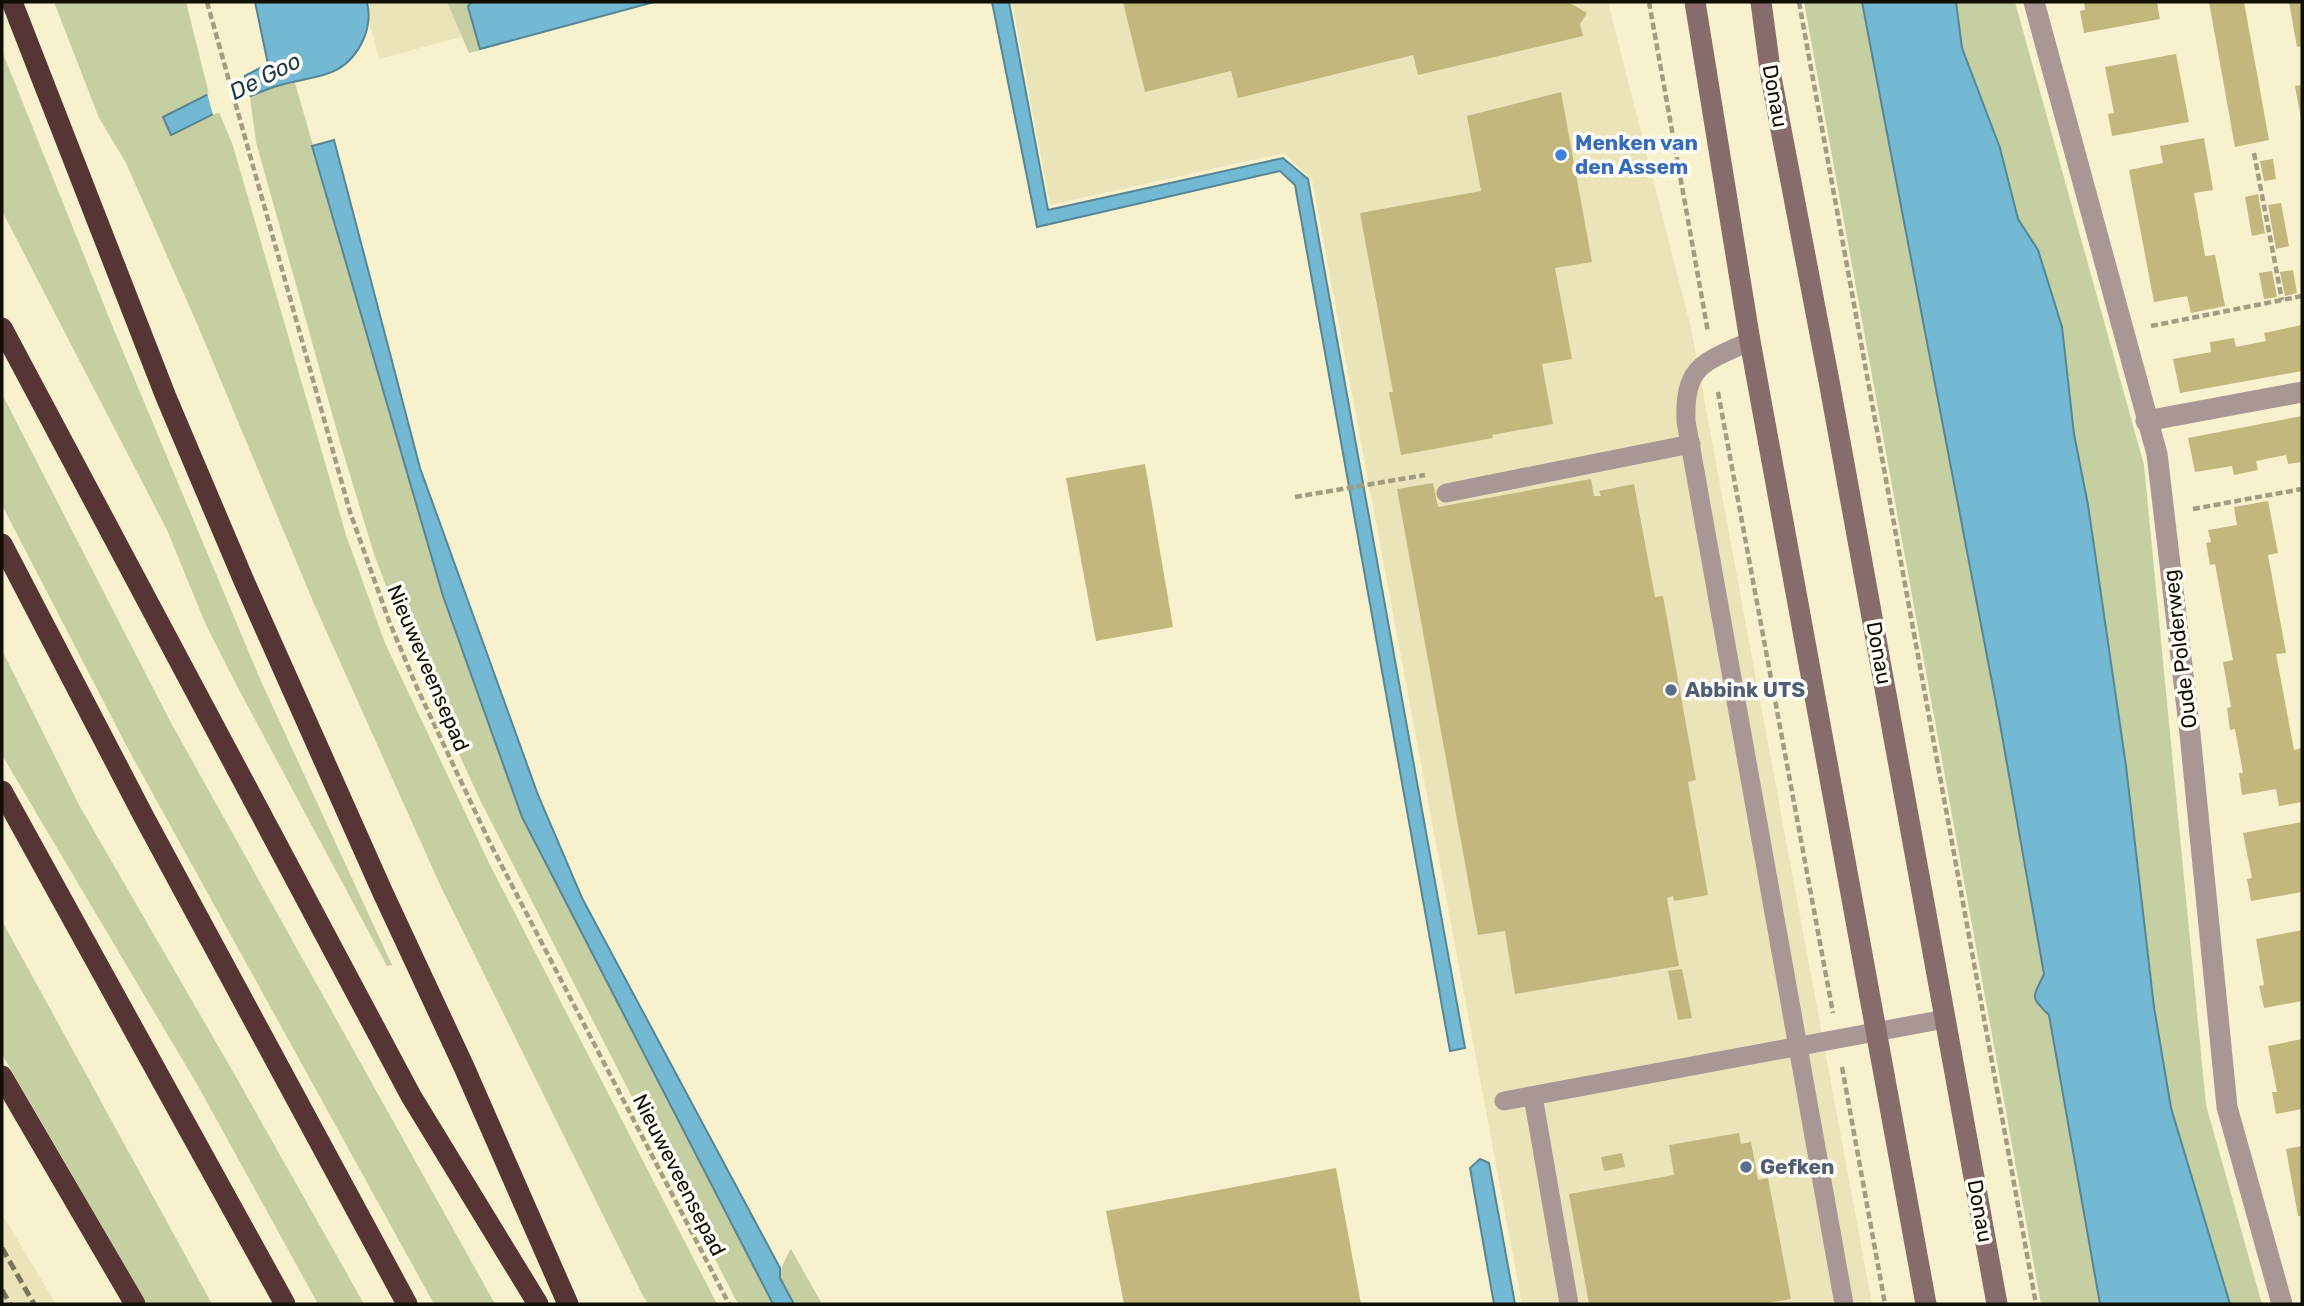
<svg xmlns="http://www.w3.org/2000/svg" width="2304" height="1306" viewBox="0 0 2304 1306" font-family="Rubik,sans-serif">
	<rect width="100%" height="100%" fill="#f8f1cd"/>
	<g fill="#ece4b9">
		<polygon points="364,2 591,2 379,59"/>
		<polygon points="1012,2 1608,2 1691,328 1872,1304 1522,1304 1312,180 1284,153 1050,205"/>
		<polygon points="2,1214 56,1304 2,1304"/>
	</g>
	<g fill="#c5cfa1">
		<polygon points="54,2 186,2 209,94 164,118 172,135 219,112 233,146 346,535 385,643 490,865 717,1304 648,1304 642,1294 441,887 315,606 198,326 126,163 99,118"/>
		<polygon points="447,2 471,2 468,7 480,48 501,43 499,45 469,53"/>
		<path d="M1804 2H1862L2000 724 2044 974C2033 997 2029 997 2049 1014L2100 1304H2041Z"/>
		<polygon points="1956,2 2015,2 2144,465 2206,1105 2262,1304 2230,1304 2171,1108 2154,1007 2088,505 2074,434 2062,327 2038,250 2018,219 2000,148 1962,48"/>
		<polygon points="2,51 114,330 260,679 392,965 387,966 238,688 206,625 167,530 2,211"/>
		<polygon points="295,83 443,596 522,817 773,1304 738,1304 480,800 405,636 374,554 340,442 256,142 250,98 275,87"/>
		<polygon points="2,394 170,721 495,1304 434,1304 126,745 2,505"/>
		<polygon points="2,650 79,805 236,1077 364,1304 318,1304 198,1086 2,755"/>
		<polygon points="2,921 212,1304 147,1304 2,1054"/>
		<path d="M791 1249 822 1304H794C779 1277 775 1277 791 1249Z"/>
	</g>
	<g fill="#74b9d3" stroke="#568695" stroke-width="2">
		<path d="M255 2H367C370 15 369 26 364 38 345 82 312 74 274 87 239 99 205 119 171 135L163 117 268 64Z"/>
		<polygon points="471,2 654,2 480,49 468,7"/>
		<polygon points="992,2 1009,2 1048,210 1283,158 1308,179 1465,1048 1450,1051 1295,185 1280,171 1037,227"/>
		<path d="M1862 2H1956L1962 48 2000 148 2018 219 2038 250 2062 327 2074 434 2088 505 2126 766 2154 1007 2171 1108 2230 1304H2100L2049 1015C2029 996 2033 998 2044 974L2000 724Z"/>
		<polygon points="334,140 420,468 538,795 582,898 780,1268 780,1278 794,1304 773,1304 522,817 443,596 312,146"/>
		<polygon points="1480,1159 1489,1163 1515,1304 1494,1304 1470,1168"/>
	</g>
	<polygon fill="#f8f1cd" points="243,73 251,101 213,115 207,93"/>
	<g fill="#c2b77c">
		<polygon points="1123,2 1568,2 1587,13 1580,24 1583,36 1418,75 1413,55 1238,98 1231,71 1145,92"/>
		<polygon points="2084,2 2157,2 2160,19 2084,33 2080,11 2085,10"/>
		<polygon points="2209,2 2244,2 2269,140 2235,147"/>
		<polygon points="2289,2 2302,2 2302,46 2297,47"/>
		<polygon points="2176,54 2189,122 2112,136 2108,114 2114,113 2105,67"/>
		<polygon points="2302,85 2302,119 2301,119 2295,86"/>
		<polygon points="1561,92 1592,262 1555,268 1572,359 1542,364 1553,424 1492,435 1493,438 1401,455 1389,392 1393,392 1360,213 1481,191 1467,116"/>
		<polygon points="2204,138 2213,190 2194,193 2205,256 2215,255 2225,306 2191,313 2187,296 2154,302 2129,170 2163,163 2160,146"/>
		<polygon points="2273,159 2276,179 2264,181 2260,161"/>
		<polygon points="2258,194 2265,233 2252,236 2245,197"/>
		<polygon points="2281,203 2289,246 2276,249 2268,205"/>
		<polygon points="2293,270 2297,293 2285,296 2280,272"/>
		<polygon points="2272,271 2277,297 2264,299 2259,273"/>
		<polygon points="2302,325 2302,371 2180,393 2173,359 2211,352 2210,342 2234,338 2236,347 2266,341 2264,333"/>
		<polygon points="2302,416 2302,462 2288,464 2286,455 2256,461 2258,470 2234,475 2232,466 2195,472 2188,438"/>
		<polygon points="1145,464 1173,627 1096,641 1066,478"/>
		<polygon points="1591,479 1594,496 1601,496 1599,491 1634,484 1655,597 1663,596 1696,780 1688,782 1708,895 1674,901 1673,896 1667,898 1679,966 1515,994 1505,931 1478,935 1397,489 1433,483 1438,507"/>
		<polygon points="2268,501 2278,553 2268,555 2286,653 2276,654 2294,750 2302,748 2302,802 2279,806 2276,789 2242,795 2239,773 2243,773 2235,729 2230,730 2227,708 2231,707 2223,662 2233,660 2215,564 2210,565 2206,543 2211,542 2208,530 2237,525 2234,507"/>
		<polygon points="2302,822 2302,892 2251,901 2247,879 2252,878 2243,833"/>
		<polygon points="2302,930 2302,1001 2264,1008 2259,986 2264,985 2256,939"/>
		<polygon points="1682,969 1692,1018 1678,1020 1668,971"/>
		<polygon points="2302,1039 2302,1109 2276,1114 2272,1092 2277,1092 2268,1046"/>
		<polygon points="1739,1133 1741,1144 1751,1142 1758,1180 1768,1178 1791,1299 1761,1304 1589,1304 1569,1194 1674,1175 1669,1145"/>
		<polygon points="2302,1146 2302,1216 2298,1216 2286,1149"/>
		<polygon points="1622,1153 1625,1167 1604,1171 1601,1157"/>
		<polygon points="1336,1168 1361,1304 1124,1304 1106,1211"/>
	</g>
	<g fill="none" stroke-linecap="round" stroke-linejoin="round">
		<g stroke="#a29d82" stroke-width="4.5" stroke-dasharray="7 3.5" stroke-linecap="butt">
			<polyline points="207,2 350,512 389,621 418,690 490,843 729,1304"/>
			<polyline points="1649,2 1708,332"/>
			<polyline points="1799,2 2036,1304"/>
			<polyline points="2254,153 2282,300"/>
			<polyline points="2151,326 2302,296"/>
			<polyline points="1718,392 1833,1013"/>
			<polyline points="1295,497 1425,475"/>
			<polyline points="2193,509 2302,489"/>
			<polyline points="1842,1067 1885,1304"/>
		</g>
		<g stroke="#a99796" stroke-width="19">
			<path d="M1750 341C1704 363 1684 364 1686 421L1844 1304"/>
			<polyline points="1446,493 1691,444"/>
			<polyline points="1533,1096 1569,1304"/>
			<polyline points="1504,1101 1945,1019"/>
		</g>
		<g stroke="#a99796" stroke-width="21">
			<polyline points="2034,2 2157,454 2190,734 2227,1107 2282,1304"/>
			<polyline points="2146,421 2302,392"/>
		</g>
		<g stroke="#866d6b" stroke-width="21">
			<polyline points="1695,2 1750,341 1926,1304"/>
			<polyline points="1761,2 1771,77 1829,381 1997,1304"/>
		</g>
		<g stroke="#563634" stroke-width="21">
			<polyline points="12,2 166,397 244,581 383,893 464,1067 568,1304"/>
			<polyline points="2,328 411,1096 538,1304"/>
			<polyline points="2,544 144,817 407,1304"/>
			<polyline points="2,791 285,1304"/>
			<polyline points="2,1076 135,1304"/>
		</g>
		<g stroke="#79745e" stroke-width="5" stroke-dasharray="10 5" stroke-linecap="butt">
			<polyline points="2,1248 34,1304"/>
			<polyline points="2,1290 10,1304"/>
		</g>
	</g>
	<circle fill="#3f7fe0" stroke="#fffdf6" stroke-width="2.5" cx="1561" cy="155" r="7"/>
	<g fill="#5c6f8a" stroke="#fffdf6" stroke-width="2.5">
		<circle cx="1671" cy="690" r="7"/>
		<circle cx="1746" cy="1167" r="7"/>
	</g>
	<g text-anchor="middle" stroke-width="7" stroke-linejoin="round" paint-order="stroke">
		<g font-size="21" fill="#110f04" stroke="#fffdf6">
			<text transform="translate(1775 96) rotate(80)" y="7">Donau</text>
			<text transform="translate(2180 649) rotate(-97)" y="7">Oude Polderweg</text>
			<text transform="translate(1879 653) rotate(80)" y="7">Donau</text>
			<text transform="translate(428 668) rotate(67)" y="7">Nieuweveensepad</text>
			<text transform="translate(679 1175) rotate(63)" y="7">Nieuweveensepad</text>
			<text transform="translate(1980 1211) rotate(80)" y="7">Donau</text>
		</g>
		<g font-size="21" font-weight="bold" fill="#366cbe" stroke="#fffdf6" text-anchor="start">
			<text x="1575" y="150">Menken van<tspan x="1575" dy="24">den Assem</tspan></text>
		</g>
		<g font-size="21" font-weight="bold" fill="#4e5e75" stroke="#fffdf6" text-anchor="start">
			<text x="1685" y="697">Abbink UTS</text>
			<text x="1760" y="1174">Gefken</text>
		</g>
		<g font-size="23" font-style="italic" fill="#193a46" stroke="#fffdf6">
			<text transform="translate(265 76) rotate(-27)" y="8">De Goo</text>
		</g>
	</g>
	<rect width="2304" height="1306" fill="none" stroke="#110f04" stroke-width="7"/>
</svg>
